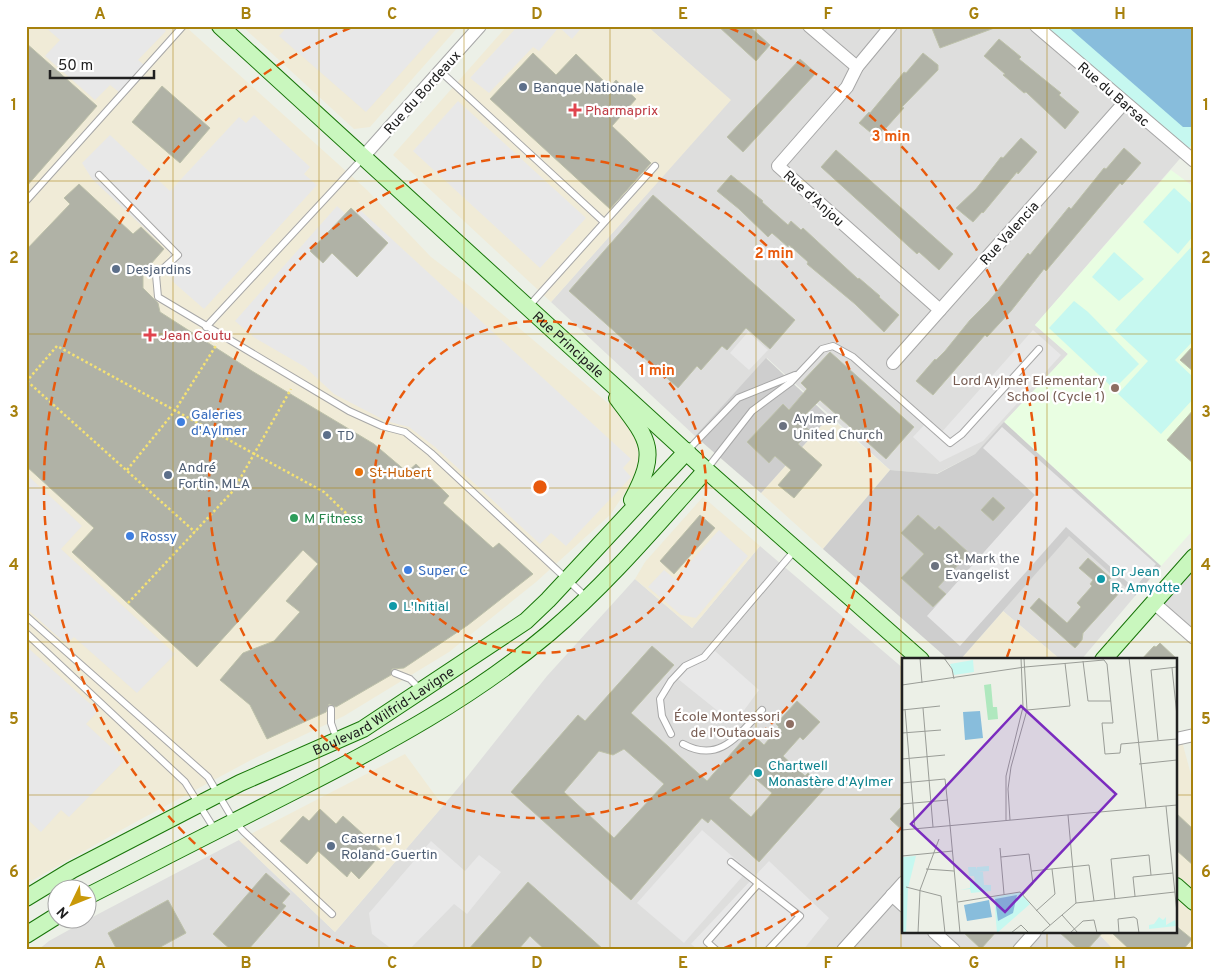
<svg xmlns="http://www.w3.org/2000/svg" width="1220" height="976" viewBox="0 0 1220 976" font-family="Overpass,sans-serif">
	<rect width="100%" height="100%" fill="#ecf0e7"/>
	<g fill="#dededd">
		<polygon points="647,26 1036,26 1184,154 1035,325 1068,354 975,454 936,474 890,470 767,358 695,436 551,302 730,100"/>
		<polygon points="1069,535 1135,596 1081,660 1061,660 1003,611"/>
		<polygon points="760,546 904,669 904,932 1097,932 1114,950 38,950 49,941 85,921 239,840 335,932 459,787 547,676 635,579 692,628"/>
		<polygon points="1194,557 1194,638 1154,603"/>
	</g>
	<g fill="#f0ebd7">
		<polygon points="26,26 185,26 367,190 431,257 468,285 634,425 641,469 610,515 536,582 449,652 344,716 251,760 132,824 26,884"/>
		<polygon points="242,26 459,26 370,127 354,129"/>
		<polygon points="507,26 647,26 731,100 551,302 393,155"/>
		<polygon points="829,417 890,470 823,549 761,493"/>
		<polygon points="703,497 760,546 692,628 635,579 645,562"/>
		<polygon points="1003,611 1061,660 960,660"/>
		<polygon points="1176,730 1179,730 1194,786 1194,950 1114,950 1097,932 1176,932"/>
		<polygon points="405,754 443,806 335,932 239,840"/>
	</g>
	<polygon fill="#e9fee2" points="1171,170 1194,187 1194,529 1161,566 1004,422 1068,354 1035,325"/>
	<g fill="#cecece">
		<polygon points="766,358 829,417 761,493 695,436"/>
		<polygon points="1004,422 1161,566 1135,596 1069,536 960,660 949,660 823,549 890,470 937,474 975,454"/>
	</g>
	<g fill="#c6f8f0">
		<polygon points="1036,26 1194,26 1194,142 1184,154"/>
		<polygon points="1174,188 1194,206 1194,235 1178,254 1143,222"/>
		<polygon points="1194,244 1194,340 1175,360 1194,378 1194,398 1161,434 1118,394 1148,361 1115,330"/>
		<polygon points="1114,252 1144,279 1119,301 1092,277"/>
		<polygon points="1074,301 1088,312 1139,364 1114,389 1049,328"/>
	</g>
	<polygon fill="#88bddc" points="1067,26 1194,26 1194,127 1183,127"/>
	<g fill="#e8e8e8">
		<polygon points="44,26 164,26 162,28 166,31 138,60 144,65 119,92 110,85 95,100 45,56 60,40"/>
		<polygon points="288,26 443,26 366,112 279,36"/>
		<polygon points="518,26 583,26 572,39 559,27 539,51 533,47 489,93 470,78"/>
		<polygon points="458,101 586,218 540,268 413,151"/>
		<polygon points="254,115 310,167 304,174 317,185 204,309 172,281 170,252 92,179 82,163 110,135 170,191 239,117 246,123"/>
		<polygon points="337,206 349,217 358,208 631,459 623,468 631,477 566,546 551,533 540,544 435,447 409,427 386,421 334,394 305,367 255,338 235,321"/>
		<polygon points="1033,330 1061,355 983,441 940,462 913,437 927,422 940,434"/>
		<polygon points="748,332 768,350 749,370 730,353"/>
		<polygon points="1002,427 1156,564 1134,588 1066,527 960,646 927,616 1035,495 983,448"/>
		<polygon points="26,474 82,526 61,549 175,654 137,693 74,637 66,644 26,608"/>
		<polygon points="719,530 748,556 696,618 681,615 648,587 664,570 675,579"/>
		<polygon points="26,646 98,711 86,724 125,760 69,817 61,810 41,832 26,818"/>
		<polygon points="715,651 759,690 734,724 678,679 693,658"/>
		<polygon points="702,830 748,870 684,943 637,903"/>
		<polygon points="431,841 465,871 479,855 501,872 467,914 454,904 409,950 393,950 372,934 369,913"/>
		<polygon points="769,861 829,918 803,950 698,950 691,944"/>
	</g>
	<g fill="#b0b2a6" stroke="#bdc1aa" fill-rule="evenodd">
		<polygon points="718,26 749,26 770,45 756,61"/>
		<polygon points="931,26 997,26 997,27 940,48"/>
		<polygon points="999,39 1021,57 1019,59 1061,93 1059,95 1079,112 1065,129 1026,92 1024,93 1003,75 1005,74 984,56"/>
		<polygon points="26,43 97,106 26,187"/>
		<polygon points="533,53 556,75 576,54 610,87 616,80 636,99 612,126 651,163 610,209 490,99"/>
		<polygon points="923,53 938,65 938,70 902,107 904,108 886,128 885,127 876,137 859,123 869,112 870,113 904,72 906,73"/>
		<polygon points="800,59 816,73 743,152 727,137"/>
		<polygon points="162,86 210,128 180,163 132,122"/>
		<polygon points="1021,138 1037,152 1018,174 1017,172 983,213 982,212 973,222 956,208 976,189 1001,157 1003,158"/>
		<polygon points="1124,148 1141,163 1122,185 1120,183 1046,271 1044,269 1011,311 987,337 985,335 933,395 916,381 935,359 936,360 945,351 970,320 989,301 1028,253 1030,255 1069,207 1071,209 1104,168 1106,169"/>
		<polygon points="836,150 953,254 939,270 919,252 917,254 821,167"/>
		<polygon points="731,175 763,201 762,202 788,225 791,221 801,230 803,228 858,279 859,278 880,296 879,297 899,315 884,332 855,304 807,264 808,262 789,245 788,247 772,233 768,237 739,209 717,191"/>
		<polygon points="79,184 133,234 141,227 164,249 143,273 143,288 158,303 160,312 252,371 374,444 407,472 416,464 449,496 443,503 493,548 499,543 533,574 468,625 404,668 392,669 391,675 336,707 329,704 326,712 267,739 250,705 220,680 243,653 274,641 300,612 286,601 318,564 303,550 197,667 72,552 94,528 26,466 26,250 70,204 64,198"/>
		<polygon points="653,195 795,320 770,349 746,328 727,350 722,346 701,370 697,366 678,388 569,291"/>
		<polygon points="351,208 388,243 357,277 332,253 323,263 310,251"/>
		<polygon points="1194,345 1194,372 1180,360"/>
		<polygon points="830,352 914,427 886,459 820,400 799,421 810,431 798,444 822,465 794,498 778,485 791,470 775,456 769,463 747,442 783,404 789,410 807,389 801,383"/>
		<polygon points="1194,409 1194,464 1167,440"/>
		<polygon points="993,497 1005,508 993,521 981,510"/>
		<polygon points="700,515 715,528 674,574 660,561"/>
		<polygon points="918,515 935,530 939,526 969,553 938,587 946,594 933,607 901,578 924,554 901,533"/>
		<polygon points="1088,558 1111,578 1108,580 1121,591 1083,633 1082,640 1075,648 1030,608 1039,598 1067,623 1081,607 1077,603 1092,586 1090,584 1093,580 1079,568"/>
		<polygon points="1160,643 1178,660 1141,660 1154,646 1156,647"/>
		<path d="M652 646 674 665 631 713 707 781 750 732 764 745 779 727 776 724 797 701 820 722 803 740 800 737 783 756 805 776 808 773 825 788 759 862 711 819 708 823 702 818 631 900 511 792 578 715 585 721ZM624 749 664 784 614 838 564 792 599 751 613 755ZM750 774 772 793 751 817 729 798Z"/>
		<polygon points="904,804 904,832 890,819"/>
		<polygon points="320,809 336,824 343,816 383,852 359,879 351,871 347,877 318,851 307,864 280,841 303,816 309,821"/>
		<polygon points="1176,813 1194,830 1194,866 1176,850"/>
		<polygon points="266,873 290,894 282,903 286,906 248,950 231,950 213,934"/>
		<polygon points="528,882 604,950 545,950 530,936 518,950 468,950"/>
		<polygon points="168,900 186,933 155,950 117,950 108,933"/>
		<polygon points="1176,926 1192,939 1183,950 1130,950 1111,932 1176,932"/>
		<polygon points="963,932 996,932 981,949"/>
		<polygon points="1059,932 1103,932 1087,950 1079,950"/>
	</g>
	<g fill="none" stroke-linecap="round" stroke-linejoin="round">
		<g stroke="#a7a7a7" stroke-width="8">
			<g id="service">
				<polyline points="440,71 604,222"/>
				<polyline points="99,175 178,255 156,275 158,297 349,411 382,426 405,432 431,453 587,598"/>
				<polyline points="26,201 183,26"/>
				<polyline points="529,306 655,166"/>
				<polyline points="206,327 363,158"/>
				<polyline points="687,451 738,398 795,375"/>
				<polyline points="706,470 752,411 791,382 822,349 833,346 853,357 950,443 962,434 1039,349"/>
				<polyline points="26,616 208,777 234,821 244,832 332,914"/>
				<polyline points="26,633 185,782 215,830"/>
				<polyline points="395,673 410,679 421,690"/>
				<polyline points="331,709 331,723 337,740"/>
				<polyline points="671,734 662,716 660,699 671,681 685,666 704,657 795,550"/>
				<path d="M683 744C720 764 738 735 762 710"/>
				<polyline points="731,862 800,916 768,950"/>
				<polyline points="716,950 707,942 758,884"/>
			</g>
		</g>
		<g stroke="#a7a7a7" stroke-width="14">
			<g id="minor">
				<polyline points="809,26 857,67"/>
				<polyline points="891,26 857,67 847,87 778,166 940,310"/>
				<polyline points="1036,26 1194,161"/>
				<polyline points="363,157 480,26"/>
				<polyline points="893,363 1124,103"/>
				<polyline points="1154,603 1194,638"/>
				<polyline points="1176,739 1194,735"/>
				<polyline points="892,895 904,906"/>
				<polyline points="934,932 954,950"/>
				<polyline points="843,950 904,882"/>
				<polyline points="1019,950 1035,932"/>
			</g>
		</g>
		<g stroke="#187509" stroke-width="18">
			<g id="secondary">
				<path id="s1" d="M220 26 706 470 921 660"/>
				<path d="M617 398C649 440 659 450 632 500"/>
				<polyline points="1103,660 1194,557"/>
				<polyline points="1176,886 1194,902"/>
				<path d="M88 896C158 860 228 825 298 789 386 744 472 698 548 634 606 585 655 527 706 470"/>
				<path id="s2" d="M26 898 72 870 240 783 363 729 526 621 548 600 687 451"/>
				<polyline points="26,935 58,915"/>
			</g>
		</g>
		<g stroke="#f5e273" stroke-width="2.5" stroke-dasharray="2.5 2.5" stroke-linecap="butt">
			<polyline points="27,381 195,532"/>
			<polyline points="26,382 57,346 324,492 349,516"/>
			<polyline points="127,470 174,412 217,344"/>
			<polyline points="128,603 233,491 291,389"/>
		</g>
		<use href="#service" stroke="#fff" stroke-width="6"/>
		<use href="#minor" stroke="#fff" stroke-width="12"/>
		<use href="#secondary" stroke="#c9f7be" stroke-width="16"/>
	</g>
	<path fill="none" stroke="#a7810d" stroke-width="1" stroke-opacity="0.55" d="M173 26V950M319 26V950M464 26V950M610 26V950M756 26V950M901 26V950M1047 26V660M26 181H1194M26 334H1194M26 488H1194M26 642H1194M26 795H904M1176 795H1194M1047 932V950"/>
	<g fill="none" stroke="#e8590c" stroke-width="2.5" stroke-dasharray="9 6">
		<circle cx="540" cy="487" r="166"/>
		<circle cx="540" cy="487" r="331"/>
		<path d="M903 826A497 497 0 0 1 722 949M358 949A497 497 0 0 1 350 28M730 28A497 497 0 0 1 1007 657"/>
	</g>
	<g fill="#5c6f8a" stroke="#fff" stroke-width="2">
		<circle cx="523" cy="87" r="5"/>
		<circle cx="116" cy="269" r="5"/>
		<circle cx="327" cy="435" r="5"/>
		<circle cx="168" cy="475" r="5"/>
		<circle cx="331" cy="846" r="5"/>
	</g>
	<g fill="#e0444e" stroke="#fff" stroke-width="2">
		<path d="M572.5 102.5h5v5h5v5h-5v5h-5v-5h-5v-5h5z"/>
		<path d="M147.5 327.5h5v5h5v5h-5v5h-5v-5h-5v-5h5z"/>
	</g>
	<g fill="#8d6e63" stroke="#fff" stroke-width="2">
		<circle cx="1115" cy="388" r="5"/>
		<circle cx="790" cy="724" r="5"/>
	</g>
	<g fill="#3f7fe0" stroke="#fff" stroke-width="2">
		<circle cx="181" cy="422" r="5"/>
		<circle cx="130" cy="536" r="5"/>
		<circle cx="408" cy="570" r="5"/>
	</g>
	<g fill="#6b7280" stroke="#fff" stroke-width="2">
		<circle cx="783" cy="426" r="5"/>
		<circle cx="935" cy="566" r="5"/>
	</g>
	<circle fill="#e8710a" stroke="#fff" stroke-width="2" cx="359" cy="472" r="5"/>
	<circle fill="#2e9e5b" stroke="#fff" stroke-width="2" cx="294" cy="518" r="5"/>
	<g fill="#0f9aa8" stroke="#fff" stroke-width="2">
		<circle cx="1101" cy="579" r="5"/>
		<circle cx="393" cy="606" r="5"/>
		<circle cx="758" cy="773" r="5"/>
	</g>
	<g text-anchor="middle" stroke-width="4.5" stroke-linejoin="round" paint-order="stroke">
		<g font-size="14" fill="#4e5e75" stroke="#fff" text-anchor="start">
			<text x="533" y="92">Banque Nationale</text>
			<text x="126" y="274">Desjardins</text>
			<text x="337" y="440">TD</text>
			<text x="178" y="472">André<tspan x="178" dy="16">Fortin, MLA</tspan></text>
			<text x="341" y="843">Caserne 1<tspan x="341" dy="16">Roland-Guertin</tspan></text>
		</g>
		<g font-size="14" fill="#202020" stroke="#fff">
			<text transform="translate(422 92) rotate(-48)" y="5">Rue du Bordeaux</text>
			<text transform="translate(1114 94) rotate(41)" y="5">Rue du Barsac</text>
			<text transform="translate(814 198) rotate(42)" y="5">Rue d'Anjou</text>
			<text transform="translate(1009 233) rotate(-48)" y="5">Rue Valencia</text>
			<text dy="5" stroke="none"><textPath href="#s1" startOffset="472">Rue Principale</textPath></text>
			<text dy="5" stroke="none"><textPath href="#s2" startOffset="404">Boulevard Wilfrid-Lavigne</textPath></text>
		</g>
		<g font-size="14" fill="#be3a42" stroke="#fff" text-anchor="start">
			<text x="585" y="115">Pharmaprix</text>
			<text x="160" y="340">Jean Coutu</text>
		</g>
		<g font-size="14" fill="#785e54" stroke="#fff" text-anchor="end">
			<text x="1105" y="385">Lord Aylmer Elementary<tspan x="1105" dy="16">School (Cycle 1)</tspan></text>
			<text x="780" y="721">École Montessori<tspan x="780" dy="16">de l'Outaouais</tspan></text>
		</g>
		<g font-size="14" fill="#366cbe" stroke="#fff" text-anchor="start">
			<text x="191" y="419">Galeries<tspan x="191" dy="16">d'Aylmer</tspan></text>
			<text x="140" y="541">Rossy</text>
			<text x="418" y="575">Super C</text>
		</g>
		<g font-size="14" fill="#5b616d" stroke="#fff" text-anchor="start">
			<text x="793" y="423">Aylmer<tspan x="793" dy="16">United Church</tspan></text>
			<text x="945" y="563">St. Mark the<tspan x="945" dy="16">Evangelist</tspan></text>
		</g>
		<g font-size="14" fill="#c56008" stroke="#fff" text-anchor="start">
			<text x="369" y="477">St-Hubert</text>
		</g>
		<g font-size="14" fill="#27864d" stroke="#fff" text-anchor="start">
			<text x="304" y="523">M Fitness</text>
		</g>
		<g font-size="14" fill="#0d838f" stroke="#fff" text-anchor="start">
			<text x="1111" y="576">Dr Jean<tspan x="1111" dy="16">R. Amyotte</tspan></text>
			<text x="403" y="611">L'Initial</text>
			<text x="768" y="770">Chartwell<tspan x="768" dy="16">Monastère d'Aylmer</tspan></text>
		</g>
	</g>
	<g transform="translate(902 658)">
		<rect width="275" height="275" fill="#ecf0e7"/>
		<path d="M89 26 91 49H95L96 61 86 62 82 27Z" fill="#afe8be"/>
		<path d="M71 2 72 14 52 17 48 6ZM14 198 6 230 4 275H0V199ZM87 208V213L75 214H81L82 227H89V233L69 235 68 231 58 232 68 230V223H73L72 218H67L66 209H74L75 212V209ZM118 234 128 246 95 275 92 239ZM257 259 261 262 264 259V267L273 262 274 268 247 271V267L252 266Z" fill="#c6f8f0"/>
		<path d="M78 53 81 80 63 82 61 54ZM115 237 111 255 96 263 93 241ZM87 242 90 259 65 263 62 247Z" fill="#88bddc"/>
		<path fill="none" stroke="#9a9d97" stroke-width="1" d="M18 0 20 25M42 0 50 11 52 21M227 0 244 150M181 3 186 43H209M270 10 275 58M0 27 123 9 202 2 205 6 211 65H200L203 96 218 95 219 86 275 81M21 50 31 169M3 51 13 171M0 52 38 48M125 52 168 48 163 5M0 75 39 72M256 82 249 12 275 9M0 101 43 97M237 106 275 102M0 125 43 121 48 167M0 146 46 142M264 148 275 255M166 157 174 245M104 162V118L121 49 119 0M108 162 106 131 109 109 125 52 122 0M48 167 58 275M0 172 275 147M98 190 102 236M0 198 51 193M99 199 127 196 131 226 121 237M24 211 52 213M130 213 187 207 192 243M4 229 39 238 43 275M233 238 231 219 271 215M213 241 209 201 247 197 249 217M56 244 118 234 148 267M134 253 153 236 150 211M160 257 176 275M16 275 18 232 37 181M109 275 119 267 127 275M139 275 174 245 273 234M168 275 181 263 192 262 195 275M217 275 216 261 232 259 235 261 237 275"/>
		<path fill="#7b2cbf" fill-opacity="0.15" stroke="#7b2cbf" stroke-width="2.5" d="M119 48 214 136 103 254 9 166Z"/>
		<rect width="275" height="275" fill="none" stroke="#202020" stroke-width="2.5"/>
	</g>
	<circle cx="540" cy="487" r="8" fill="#e8590c" stroke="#fff" stroke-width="2.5"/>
	<g font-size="15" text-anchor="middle" font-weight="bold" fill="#e8590c" stroke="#fff" stroke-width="4.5" stroke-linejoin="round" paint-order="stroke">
		<text x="891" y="141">3 min</text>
		<text x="774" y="258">2 min</text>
		<text x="657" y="375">1 min</text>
	</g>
	<rect width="1220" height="976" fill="none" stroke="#ffffff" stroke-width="55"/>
	<g transform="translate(72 904) rotate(227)"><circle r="24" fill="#ffffff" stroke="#a6a6a6"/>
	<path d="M0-4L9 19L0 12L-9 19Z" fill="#c99908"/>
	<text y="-8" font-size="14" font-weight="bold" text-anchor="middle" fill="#202020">N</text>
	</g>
	<path d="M50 70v8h104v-8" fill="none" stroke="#202020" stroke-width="2.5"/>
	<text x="58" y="70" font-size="15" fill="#202020" stroke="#ffffff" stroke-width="4" paint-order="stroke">50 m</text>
	<rect x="28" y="28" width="1164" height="920" fill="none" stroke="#a7810d" stroke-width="2"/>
	<g font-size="16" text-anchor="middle" font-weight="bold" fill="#a7810d">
		<text x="100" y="19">A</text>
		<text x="246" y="19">B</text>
		<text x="392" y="19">C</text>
		<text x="537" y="19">D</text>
		<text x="683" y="19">E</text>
		<text x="828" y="19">F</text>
		<text x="974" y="19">G</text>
		<text x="1120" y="19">H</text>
		<text x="14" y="110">1</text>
		<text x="1206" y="110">1</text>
		<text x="14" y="263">2</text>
		<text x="1206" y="263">2</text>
		<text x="14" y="417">3</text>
		<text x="1206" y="417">3</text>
		<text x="14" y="570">4</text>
		<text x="1206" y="570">4</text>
		<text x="14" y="724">5</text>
		<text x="1206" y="724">5</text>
		<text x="14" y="877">6</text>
		<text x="1206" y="877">6</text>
		<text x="100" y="968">A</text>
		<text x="246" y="968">B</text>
		<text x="392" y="968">C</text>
		<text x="537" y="968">D</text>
		<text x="683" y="968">E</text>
		<text x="828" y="968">F</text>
		<text x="974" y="968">G</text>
		<text x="1120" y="968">H</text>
	</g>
</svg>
